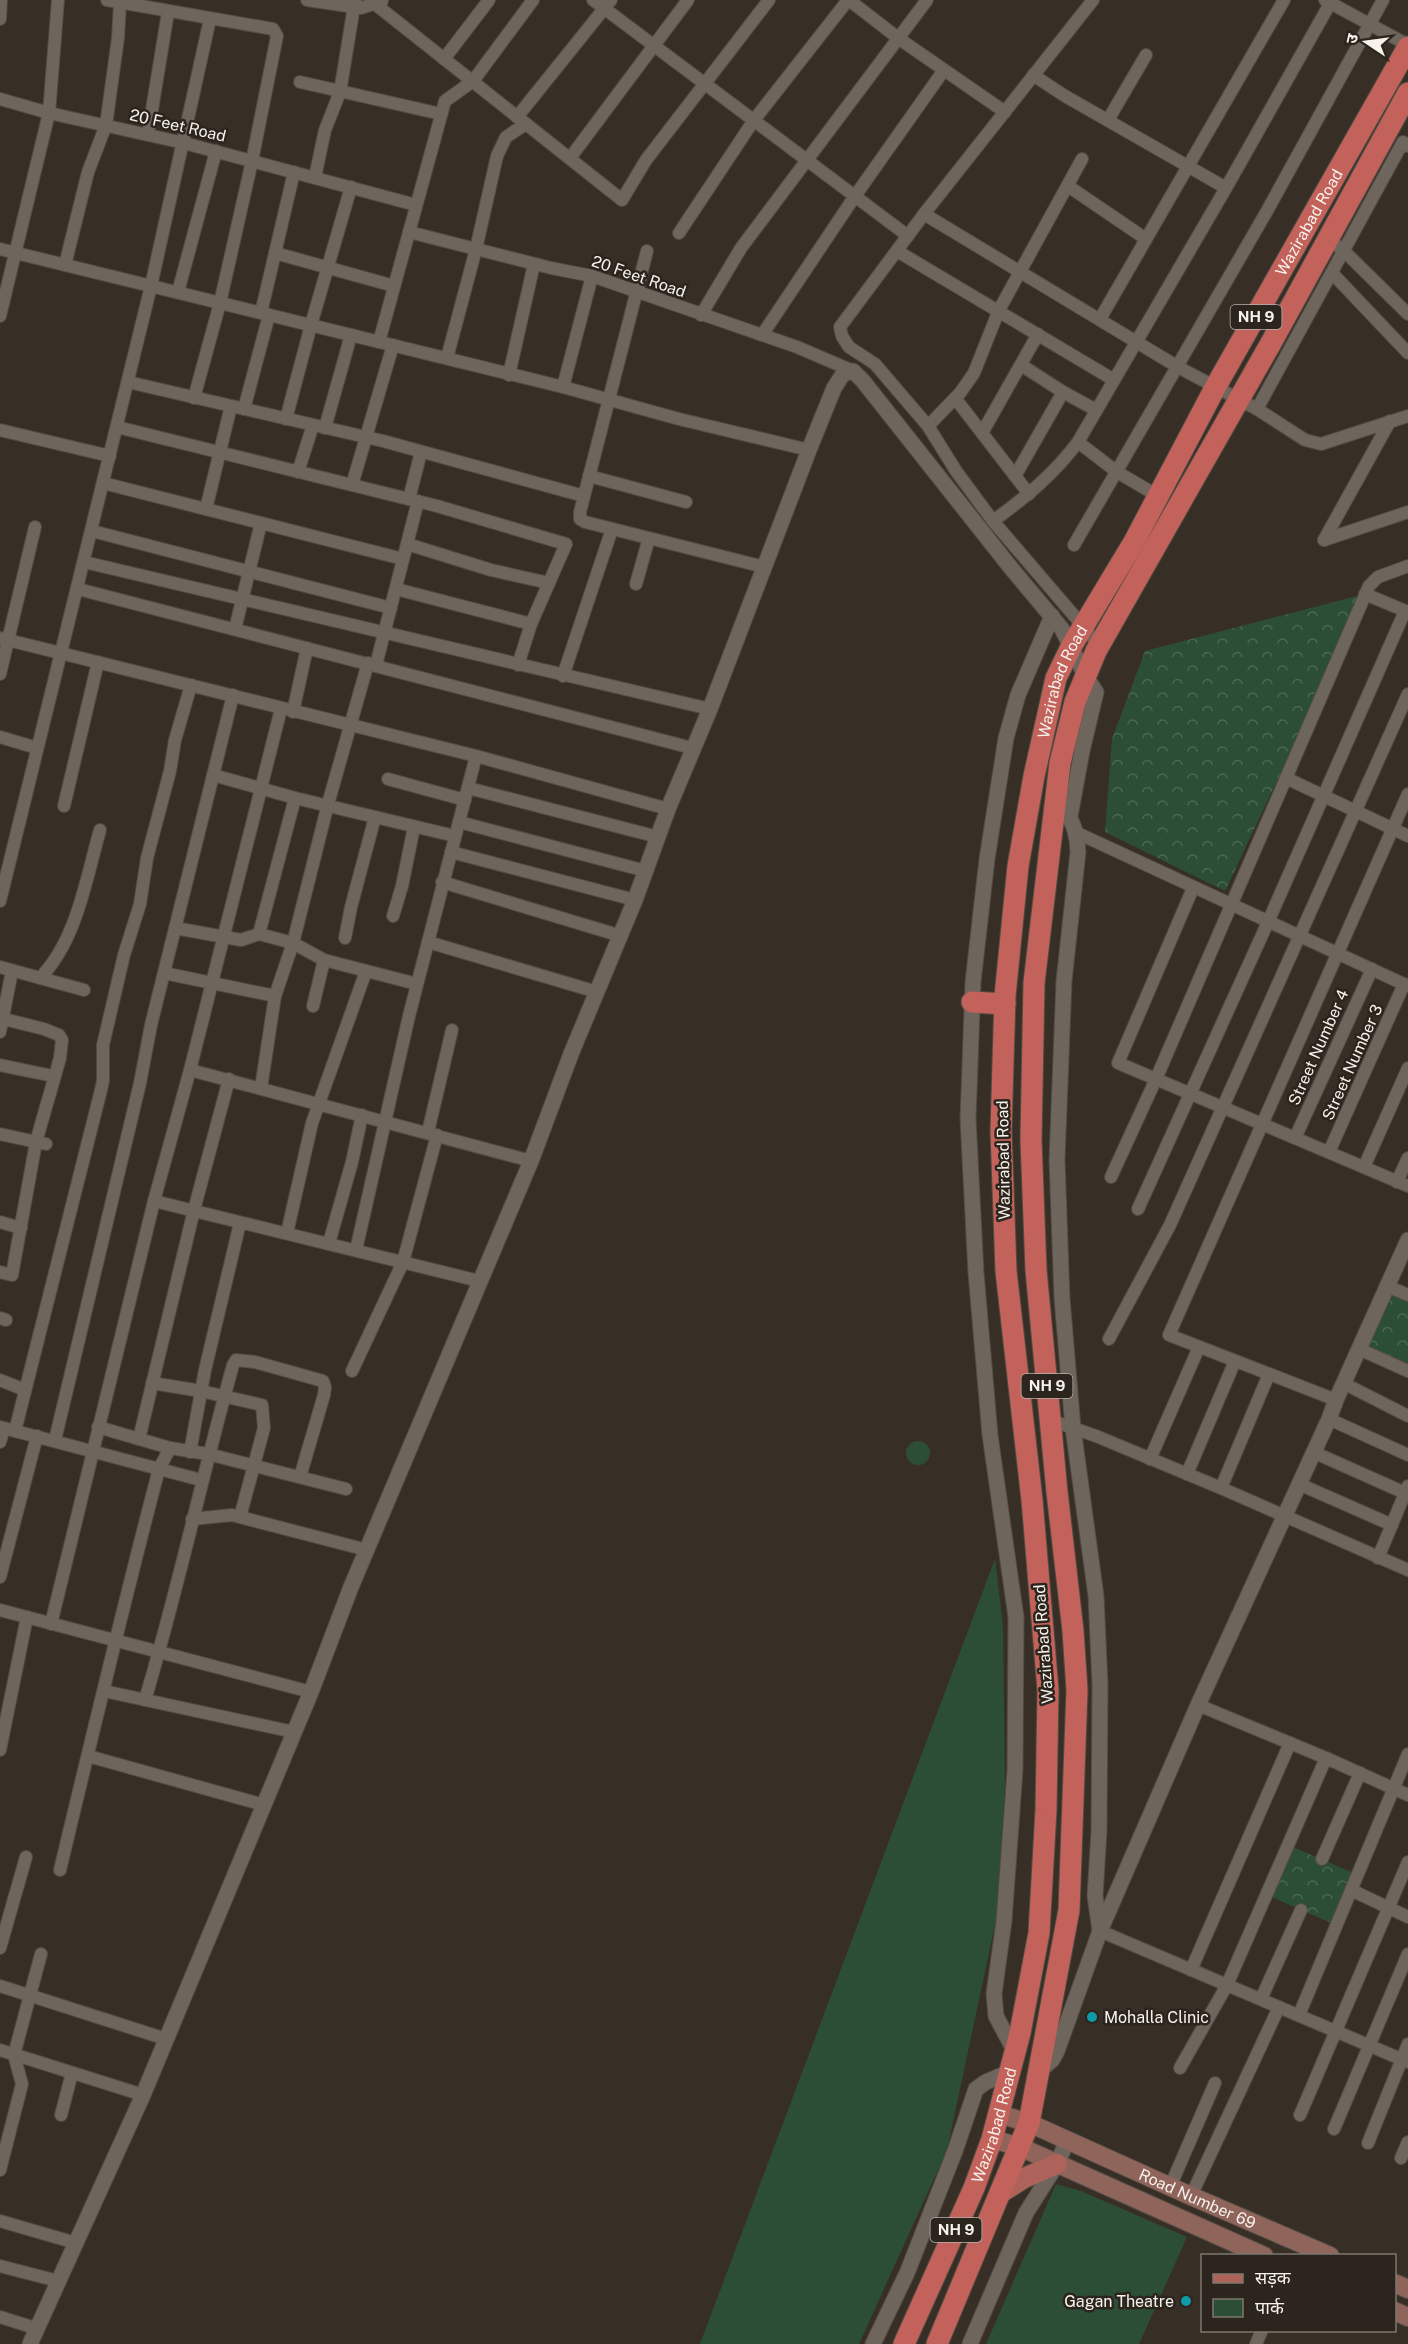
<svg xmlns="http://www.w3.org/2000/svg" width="1408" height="2344" viewBox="0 0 1408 2344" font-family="'Public Sans','Noto Sans Devanagari',sans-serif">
	<defs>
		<pattern id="forest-crowns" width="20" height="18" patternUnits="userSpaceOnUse" patternTransform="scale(1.5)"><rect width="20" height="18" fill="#2c4e36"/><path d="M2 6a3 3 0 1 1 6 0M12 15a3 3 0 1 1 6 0" fill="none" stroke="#4b6853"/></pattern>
	</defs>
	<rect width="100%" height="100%" fill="#372f26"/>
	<g fill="#2c4e36">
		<circle cx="918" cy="1453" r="12"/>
		<polygon points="995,1559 1003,1625 1005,1785 996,1920 947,2150 859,2344 700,2344"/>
		<polygon points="1056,2184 1081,2191 1187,2237 1139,2344 986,2344"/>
	</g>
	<g fill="url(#forest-crowns)">
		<polygon points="1365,594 1225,891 1105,832 1112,739 1145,651"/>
		<polygon points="1387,1286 1408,1295 1408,1371 1359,1349"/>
		<polygon points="1288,1845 1358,1875 1336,1925 1267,1895"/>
	</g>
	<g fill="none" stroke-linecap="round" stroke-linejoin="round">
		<g stroke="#524c44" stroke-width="14">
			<g id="minor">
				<polyline points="107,0 273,29 277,36 252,161 220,303 194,398"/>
				<polyline points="307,0 361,8 382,1"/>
				<polyline points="593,0 908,236"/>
				<polyline points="849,0 898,38 1005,112"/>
				<polyline points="1093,0 924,214 840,327 842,336 849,347 875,364 928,426 956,471 993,521 1100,646"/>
				<polyline points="1325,0 1408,45"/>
				<polyline points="375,4 622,200 646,160 769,0"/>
				<polyline points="0,19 1,0"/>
				<polyline points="444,59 489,0"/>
				<polyline points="1033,75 1065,96 1226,188"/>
				<polyline points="300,82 441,114"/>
				<polyline points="0,99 49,113 184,143 416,205"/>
				<polyline points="517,117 611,0"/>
				<polyline points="1108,120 1146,55"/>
				<polyline points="148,134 168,12"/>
				<polyline points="570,158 688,0"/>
				<polyline points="315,177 325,130 340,92 355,0"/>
				<polyline points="1068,186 1146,239"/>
				<polyline points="924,214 1178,367 1257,409 1305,440 1321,444 1408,416"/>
				<polyline points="409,232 551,268 592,276 797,347 853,371"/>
				<polyline points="679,233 754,120 848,0"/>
				<polyline points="1328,239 1344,251 1408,314"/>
				<polyline points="0,249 563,387 679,419 809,450"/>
				<polyline points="647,251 580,512 580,519 585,522 764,567"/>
				<polyline points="897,251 1114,380"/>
				<polyline points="275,253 394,286"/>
				<polyline points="65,265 88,172 106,125 118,38 120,2"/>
				<polyline points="1332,273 1408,353"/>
				<polyline points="178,292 216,151"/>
				<polyline points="261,313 294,172"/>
				<polyline points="701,315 741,248 927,0"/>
				<polyline points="0,316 49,113 58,0"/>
				<polyline points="1100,319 1284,0"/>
				<polyline points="762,335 855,196 944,70"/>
				<polyline points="379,342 445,101 473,81 533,0"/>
				<polyline points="447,358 476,249 497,156 506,137 526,124"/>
				<polyline points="509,375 534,264"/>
				<polyline points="128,382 383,441 584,496"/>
				<polyline points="563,387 592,276"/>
				<polyline points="1063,392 1096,410"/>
				<polyline points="955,398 1029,494"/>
				<polyline points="244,409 269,315"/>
				<polyline points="1257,409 1403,142 1408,146"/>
				<polyline points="286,419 311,325 351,187"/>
				<polyline points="928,426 960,393 974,373 999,310 1082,159"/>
				<polyline points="117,427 437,506 566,544 531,624 518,665"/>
				<polyline points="325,428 351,335"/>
				<polyline points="0,430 110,456"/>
				<polyline points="982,433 1038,334"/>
				<polyline points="1078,442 1117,472 1158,496"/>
				<polyline points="298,472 313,425"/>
				<polyline points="589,476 686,502"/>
				<polyline points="1015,476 1063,392 1021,365"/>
				<polyline points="103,483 403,559"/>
				<polyline points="352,485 393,345"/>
				<polyline points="409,499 421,452"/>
				<polyline points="206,509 231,406"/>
				<path d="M993 521C1026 497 1054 474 1078 442L1226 188 1332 0"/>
				<polyline points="92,531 391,608"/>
				<polyline points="1324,540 1390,421"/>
				<polyline points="1324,540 1408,512"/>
				<polyline points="407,544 491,570 549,583"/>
				<polyline points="1074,545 1267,211 1383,0"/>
				<polyline points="84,562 710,709"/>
				<polyline points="636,584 649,538"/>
				<polyline points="78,589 692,748"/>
				<polyline points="396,589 531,624"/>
				<polyline points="1365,594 1408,612"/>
				<polyline points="235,629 261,523"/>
				<polyline points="0,638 476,756 668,809"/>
				<polyline points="376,665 418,501"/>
				<polyline points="0,674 35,527"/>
				<polyline points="563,676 612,529"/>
				<polyline points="293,712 307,648"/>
				<polyline points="0,737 37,748"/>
				<polyline points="213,775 295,798 455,836"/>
				<polyline points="1286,778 1408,836"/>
				<polyline points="388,779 465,800"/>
				<polyline points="468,788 658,837"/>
				<polyline points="64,806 98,662"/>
				<polyline points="459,822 646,871"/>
				<polyline points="1075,832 1408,986"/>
				<polyline points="451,852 635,900"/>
				<polyline points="442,882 621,936"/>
				<polyline points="1193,888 1118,1063 1408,1186"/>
				<polyline points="0,901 151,286 210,19"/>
				<polyline points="393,916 402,886 414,827"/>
				<polyline points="175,928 241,940 259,934 293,943 324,960 417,984"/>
				<polyline points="259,934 295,798"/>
				<polyline points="345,938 351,907 375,817"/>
				<polyline points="428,942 597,992"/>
				<polyline points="0,967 84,990"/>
				<polyline points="164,973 275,996"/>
				<path d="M40 978C77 940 86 879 100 830"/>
				<polyline points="313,1006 324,960"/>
				<polyline points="0,1018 44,1029 59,1035 62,1040 60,1058 36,1142 12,1275 0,1272"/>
				<polyline points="0,1032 12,971"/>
				<polyline points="0,1065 48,1075"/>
				<polyline points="190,1070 531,1161"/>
				<polyline points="261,1088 275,996 293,943 328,804 368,663"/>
				<polyline points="428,1132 452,1030"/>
				<polyline points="0,1134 46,1144"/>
				<polyline points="1295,1138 1372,969"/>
				<polyline points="1329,1152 1404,984"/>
				<polyline points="1364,1167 1408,1068"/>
				<polyline points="1111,1177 1156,1079 1369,586 1378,577 1408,566"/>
				<polyline points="1397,1182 1408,1158"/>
				<polyline points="154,1201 479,1281"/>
				<polyline points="1138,1209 1268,922 1405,611"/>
				<polyline points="0,1222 21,1228"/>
				<polyline points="287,1233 312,1123 366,971"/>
				<polyline points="329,1243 352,1162 362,1115"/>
				<polyline points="356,1250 409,1016 476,756"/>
				<polyline points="1387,1286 1408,1295"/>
				<polyline points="0,1318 6,1320"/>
				<polyline points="1109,1339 1170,1225 1408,694"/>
				<polyline points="1359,1349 1408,1371"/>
				<polyline points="352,1371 403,1262 437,1135"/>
				<polyline points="0,1380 25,1390"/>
				<polyline points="152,1383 201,1391 262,1405 264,1428 240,1517"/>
				<polyline points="1343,1383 1408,1416"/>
				<polyline points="1336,1400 1169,1335 1408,794"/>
				<polyline points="1329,1419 1408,1455"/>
				<polyline points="1050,1420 1096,1436 1221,1488 1408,1570"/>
				<polyline points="0,1427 201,1480"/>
				<polyline points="98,1427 170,1448 208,1454 346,1489"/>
				<polyline points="15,1431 100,1094 103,1081 103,1045 124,955 140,904 147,858 170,771 175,740 191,685"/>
				<polyline points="139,1439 194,1210 229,1079"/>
				<polyline points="55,1440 140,1083 151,1025 233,695"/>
				<polyline points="0,1442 4,1428"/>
				<polyline points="190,1452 205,1370 240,1223"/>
				<polyline points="1313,1452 1405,1493"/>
				<polyline points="1150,1459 1199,1347"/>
				<polyline points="1187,1474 1235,1361"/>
				<polyline points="1299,1484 1392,1525"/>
				<polyline points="1221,1488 1269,1374"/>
				<polyline points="192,1519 232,1515 367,1550"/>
				<polyline points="1378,1558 1408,1486"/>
				<polyline points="0,1577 37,1436"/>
				<polyline points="0,1610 311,1692"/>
				<polyline points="51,1624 154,1201 190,1070 281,709"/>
				<polyline points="104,1691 294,1732"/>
				<path d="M145 1700C178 1590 202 1476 233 1365L236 1360 255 1362 323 1381 325 1387 324 1395 300 1477"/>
				<polyline points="1198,1705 1326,1758 1408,1795"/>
				<polyline points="0,1750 27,1617"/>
				<polyline points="88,1756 264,1805"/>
				<polyline points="1322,1859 1360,1773"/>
				<path d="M60 1870C92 1736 124 1602 159 1469L170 1448"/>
				<polyline points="1351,1890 1408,1917"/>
				<polyline points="1100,1931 1408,2062"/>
				<polyline points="0,1948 26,1857"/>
				<polyline points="1191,1970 1290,1743"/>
				<polyline points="0,1986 166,2039"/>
				<polyline points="1261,1999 1301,1910"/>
				<polyline points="1299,2015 1408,1754"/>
				<polyline points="0,2050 143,2095"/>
				<polyline points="1180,2068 1227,1985 1326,1758"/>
				<polyline points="61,2115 72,2073"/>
				<polyline points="1300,2115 1408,1862"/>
				<polyline points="1334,2129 1408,1954"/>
				<polyline points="1368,2143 1408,2044"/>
				<polyline points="1401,2158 1408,2142"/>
				<polyline points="0,2170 22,2084 14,2055 41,1954"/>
				<polyline points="1170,2187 1215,2083"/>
				<polyline points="1191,2196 1279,2007"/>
				<polyline points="0,2221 76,2243"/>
				<polyline points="0,2266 58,2281"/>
				<polyline points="0,2317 38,2329"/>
				<polyline points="1256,2344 1262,2330"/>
			</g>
		</g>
		<g stroke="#524c44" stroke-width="17">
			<g id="tertiary">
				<path d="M1064 812C1074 819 1078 840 1078 852L1064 981 1057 1160 1062 1298 1073 1428 1096 1596 1100 1685 1099 1831 1095 1896 1100 1931"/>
				<polyline points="1015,2052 996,2016 994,1994 1004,1921 1015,1770 1016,1617 990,1435 976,1273 968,1119 973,982 987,859 1006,738 1018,695 1052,616"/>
				<polyline points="1038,2072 1052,2060 1057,2051 1100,1931 1198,1705 1329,1419 1336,1400 1408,1240"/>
				<polyline points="30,2344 143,2095 311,1692 351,1587 531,1161 571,1054 635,900 668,809 710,709 809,450 834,388 843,374 853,371 863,381 1011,568 1062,629 1085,675 1096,692 1082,751 1070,816"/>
				<polyline points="873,2344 907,2273 955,2151 976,2089 986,2082 1009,2072"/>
				<polyline points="970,2344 1026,2213 1057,2164 1067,2141"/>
			</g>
		</g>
		<g stroke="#524c44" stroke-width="20">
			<g id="secondary">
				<path id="s1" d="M999 2114 1029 2123 1191 2196 1330 2256"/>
				<polyline points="992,2139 1020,2147 1264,2256"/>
				<polyline points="1394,2283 1408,2289"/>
				<polyline points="1394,2311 1408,2317"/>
			</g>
		</g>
		<g stroke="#524c44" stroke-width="22">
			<polyline id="primary" points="1002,2192 1024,2178 1057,2164"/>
		</g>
		<g stroke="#524c44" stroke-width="23">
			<g id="trunk">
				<polyline points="972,1002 1005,1004"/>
				<path id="s2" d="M904 2344 974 2188 992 2139 1020 2033 1039 1933 1046 1810 1048 1690 1032 1500 1006 1271 1001 1131 1005 996 1018 866 1034 776 1056 678 1072 645 1134 542 1216 386 1408 47"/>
				<polyline points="937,2344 1029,2123 1069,1910 1077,1690 1073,1631 1057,1492 1036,1270 1031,1140 1034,983 1060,763 1075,702 1096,651 1271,343 1408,93"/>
			</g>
		</g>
		<use href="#minor" stroke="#6e655c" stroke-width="12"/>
		<use href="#tertiary" stroke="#6e655c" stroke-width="15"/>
		<use href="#secondary" stroke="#8e645b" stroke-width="18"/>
		<use href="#primary" stroke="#ad635a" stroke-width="20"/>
		<use href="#trunk" stroke="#c2625a" stroke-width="21"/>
	</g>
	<g fill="#0f9aa8" stroke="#2c251d" stroke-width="2">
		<circle cx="1092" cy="2017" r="6"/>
		<circle cx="1186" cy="2301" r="6"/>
	</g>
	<g text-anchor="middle" stroke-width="5" stroke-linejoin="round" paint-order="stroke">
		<g fill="#2c251d" stroke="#bab4ae" stroke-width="1.5">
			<rect x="1230.5" y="305" width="51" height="24" rx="4.5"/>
			<rect x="1021.5" y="1374" width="51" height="24" rx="4.5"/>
			<rect x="930.5" y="2218" width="51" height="24" rx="4.5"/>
		</g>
		<g font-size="15" font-weight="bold" fill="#f7f2ec">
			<text x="1256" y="322">NH 9</text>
			<text x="1047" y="1391">NH 9</text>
			<text x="956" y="2235">NH 9</text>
		</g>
		<g font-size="16" fill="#f7f2ec" stroke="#2c251d">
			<text transform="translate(178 125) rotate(13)" y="6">20 Feet Road</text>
			<text dy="6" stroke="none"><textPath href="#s2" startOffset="2218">Wazirabad Road</textPath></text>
			<text transform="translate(639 276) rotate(19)" y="6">20 Feet Road</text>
			<text dy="6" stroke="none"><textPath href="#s2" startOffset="1695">Wazirabad Road</textPath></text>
			<text transform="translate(1318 1047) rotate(-66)" y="6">Street Number 4</text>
			<text transform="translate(1352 1062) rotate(-66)" y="6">Street Number 3</text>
			<text transform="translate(1003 1160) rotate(-91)" y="6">Wazirabad Road</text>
			<text transform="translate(1043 1644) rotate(-94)" y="6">Wazirabad Road</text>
			<text dy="6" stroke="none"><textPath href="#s2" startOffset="237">Wazirabad Road</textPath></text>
			<text dy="6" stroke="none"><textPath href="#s1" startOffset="216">Road Number 69</textPath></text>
		</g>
		<g font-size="16" fill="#f7f2ec" stroke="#2c251d" text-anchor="start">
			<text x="1104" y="2023">Mohalla Clinic</text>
			<text x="1174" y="2307" text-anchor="end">Gagan Theatre</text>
		</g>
	</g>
	<rect x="1201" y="2254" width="195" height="78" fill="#2c251d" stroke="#7d7770" stroke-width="1.5"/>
	<rect x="1213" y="2274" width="30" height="9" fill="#ad635a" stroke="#7d7770" stroke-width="1.5"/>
	<text x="1255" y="2284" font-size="18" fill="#f7f2ec">सड़क</text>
	<rect x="1213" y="2299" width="30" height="18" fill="#2c4e36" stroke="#7d7770" stroke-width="1.5"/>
	<text x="1255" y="2314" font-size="18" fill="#f7f2ec">पार्क</text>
	<g transform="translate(1366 42) rotate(283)" stroke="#2c251d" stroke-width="4.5" paint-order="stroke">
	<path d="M0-4.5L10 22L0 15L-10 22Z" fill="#f7f2ec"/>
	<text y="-9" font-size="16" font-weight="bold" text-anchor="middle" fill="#f7f2ec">उ</text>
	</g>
</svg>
